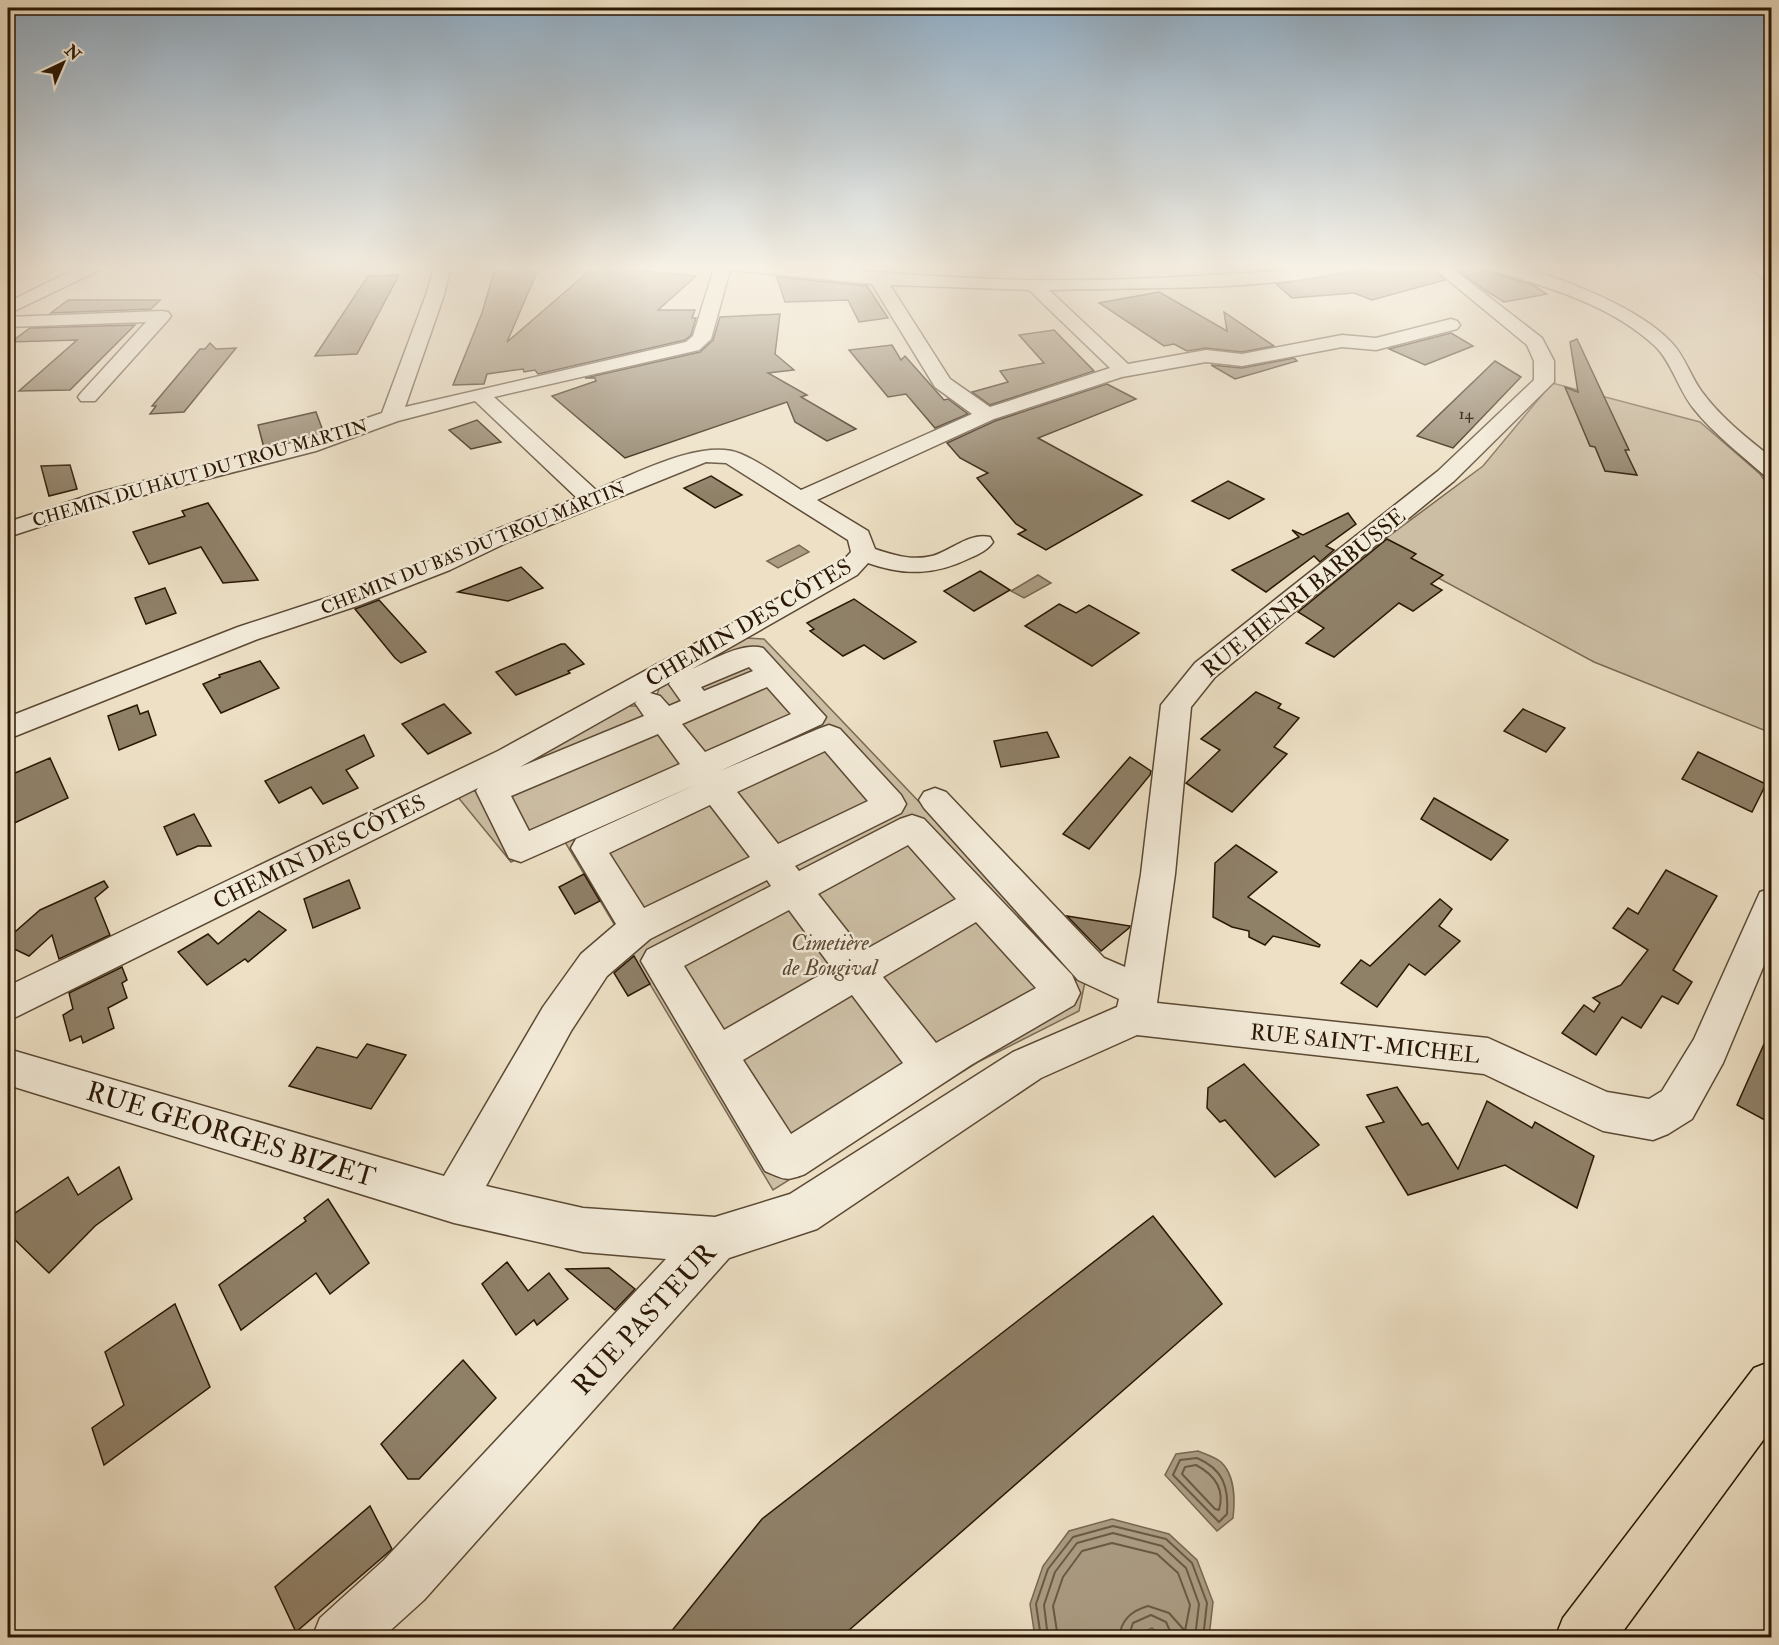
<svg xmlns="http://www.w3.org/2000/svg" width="1779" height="1645" viewBox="0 0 1779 1645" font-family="'IM FELL Double Pica',serif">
	<rect width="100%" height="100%" fill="#ede0c5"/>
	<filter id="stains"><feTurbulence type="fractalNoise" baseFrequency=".00333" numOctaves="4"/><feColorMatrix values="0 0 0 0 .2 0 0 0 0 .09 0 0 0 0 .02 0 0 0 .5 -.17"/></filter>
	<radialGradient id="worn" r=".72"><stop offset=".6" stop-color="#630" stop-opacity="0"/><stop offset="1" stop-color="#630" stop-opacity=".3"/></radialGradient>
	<g fill="#ccbea4" stroke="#7b6a54" stroke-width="1.5">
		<polygon points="1552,383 1700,422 1760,474 1771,489 1771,733 1594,662 1377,545 1483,466"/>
		<polygon points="745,638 764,639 1086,977 1079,1011 978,1062 773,1190 562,837 511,862 457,796 626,706 653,706 660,686"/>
	</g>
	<g fill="#ab9c83" stroke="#776750" stroke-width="1.5">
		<polygon points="799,545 809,552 778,568 767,561"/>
		<polygon points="1038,575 1051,583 1024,598 1011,591"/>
		<path d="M1198 1451C1205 1454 1215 1457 1221 1462 1235 1475 1235 1501 1233 1518L1217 1531 1165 1475 1176 1454Z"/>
		<polygon points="1112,1519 1169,1534 1197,1560 1213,1602 1209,1637 1162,1637 1152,1628 1142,1633 1141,1637 1035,1637 1030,1604 1043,1566 1069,1531"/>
	</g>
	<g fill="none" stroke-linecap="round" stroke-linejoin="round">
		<g stroke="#6a5a44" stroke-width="2">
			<path d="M1197 1458C1223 1469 1229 1487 1227 1514L1219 1522 1173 1475 1180 1460Z"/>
			<path d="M1196 1465C1215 1475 1225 1489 1219 1510L1215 1509 1182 1474 1185 1467Z"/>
			<polyline points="1041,1638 1036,1604 1048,1569 1073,1537 1113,1526 1166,1539 1192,1563 1207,1603 1203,1638"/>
			<polyline points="1048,1638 1044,1605 1055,1572 1077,1543 1113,1533 1162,1546 1186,1568 1199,1604 1195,1638"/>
			<path d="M1058 1638 1053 1606 1063 1577 1082 1551 1112 1543 1157 1554 1178 1573 1190 1605 1185 1631 1169 1613 1148 1606C1131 1611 1121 1620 1119 1638"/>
			<polyline points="1128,1638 1133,1623 1151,1615 1166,1622 1173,1638"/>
		</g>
	</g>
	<g fill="#8f8068" stroke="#2a1704" stroke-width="1.5">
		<polygon points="496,265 540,265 507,342 595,266 696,276 658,310 695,310 692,318 696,318 691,335 685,340 538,374 535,370 524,372 523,369 487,374 484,384 453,385 482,313"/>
		<polygon points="1254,265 1318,265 1260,270"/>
		<polygon points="1360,265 1428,265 1445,280 1372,300 1354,293 1292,298 1276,284 1356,271"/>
		<polygon points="1451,265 1483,265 1486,271 1533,285 1547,294 1504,302 1486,291"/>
		<polygon points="399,275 357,354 315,356 368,276"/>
		<polygon points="777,277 867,286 888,318 859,322 848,300 785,302"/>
		<polygon points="1159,292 1227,331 1224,312 1274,346 1242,352 1206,348 1187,351 1174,344 1164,346 1099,303"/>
		<polygon points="68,300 160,300 151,309 51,313"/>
		<polygon points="780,314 775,354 794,370 768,373 807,395 801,397 856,429 827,441 795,422 787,402 625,458 552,396 596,381 595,378 585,378 700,352 713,340 720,317"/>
		<polygon points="135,325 70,390 19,391 77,340 11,342 30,328"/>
		<polygon points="1054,330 1094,371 990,405 972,392 1008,382 1000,371 1044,363 1019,335"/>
		<polygon points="1451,333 1473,346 1425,365 1389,349"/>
		<polygon points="1577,339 1629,450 1625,450 1637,475 1605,471 1595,447 1590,446 1565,387 1578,392 1570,342"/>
		<polygon points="210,343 216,349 236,348 184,412 150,414 156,406 152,406 200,349 205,349"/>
		<polygon points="892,345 901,360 905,356 944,400 948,399 968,414 935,428 906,394 888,397 849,350"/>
		<polygon points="1294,358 1297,361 1235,379 1211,365 1242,368"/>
		<polygon points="1495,361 1521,377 1453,448 1417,436"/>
		<polygon points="1107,384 1136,399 1038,438 1142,495 1046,550 1018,534 1026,530 1016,524 977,478 988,473 960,458 947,443 995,421"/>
		<polygon points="316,412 323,431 264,448 258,425"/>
		<polygon points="477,420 501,442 471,449 449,430"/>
		<polygon points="70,465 77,489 49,496 41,466"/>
		<polygon points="711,476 742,495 715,508 684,488"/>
		<polygon points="1228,481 1264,499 1229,519 1192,501"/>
		<polygon points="208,503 214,512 258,580 223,583 201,547 149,564 133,532 185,516 182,511"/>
		<polygon points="1348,513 1356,524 1326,546 1334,550 1320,562 1314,556 1266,592 1232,570 1299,537 1292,530 1303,535"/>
		<polygon points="1387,539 1416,554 1411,558 1443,575 1431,584 1442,590 1413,611 1399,603 1334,657 1306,643 1324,628 1298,612"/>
		<polygon points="521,567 543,588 508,601 458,592"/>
		<polygon points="980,571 1010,590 974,611 944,591"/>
		<polygon points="165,588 176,613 146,624 135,598"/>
		<polygon points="854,599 916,642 884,659 864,645 843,656 810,631 814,629 807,623"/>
		<polygon points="379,600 426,652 401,663 395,658 355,609"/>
		<polygon points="1059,604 1076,613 1089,605 1139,633 1092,666 1025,626"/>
		<polygon points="561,644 565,644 584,664 568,671 570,673 516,695 496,672"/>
		<polygon points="260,661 279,688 221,713 203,684 220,677 219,675"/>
		<polygon points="1256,692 1281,704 1278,708 1299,718 1274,747 1287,754 1232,812 1186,783 1220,750 1201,739"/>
		<polygon points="444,704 471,733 428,754 402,724"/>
		<polygon points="137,705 140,714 148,711 156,735 119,750 108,716"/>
		<polygon points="1523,709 1565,728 1546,752 1504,731"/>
		<polygon points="1047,732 1059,757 1001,767 994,741"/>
		<polygon points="364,735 374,756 346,770 358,788 323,804 311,787 279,803 265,781"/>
		<polygon points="1698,752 1766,784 1752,812 1682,779"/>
		<polygon points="1130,757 1151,771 1150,775 1089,849 1063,834"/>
		<polygon points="50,758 68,798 8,826 8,776"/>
		<polygon points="1434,798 1508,840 1491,860 1421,819"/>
		<polygon points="194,814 211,846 198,846 177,855 164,827"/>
		<polygon points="1236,845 1277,872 1248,897 1320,945 1319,947 1273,936 1265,945 1249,937 1249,931 1232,927 1213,917 1215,863"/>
		<polygon points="1666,870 1717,896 1673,970 1692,982 1678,1004 1662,996 1641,1028 1622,1017 1596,1055 1562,1033 1584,1005 1594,1012 1600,1003 1593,998 1621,985 1648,950 1613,928 1628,908 1638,914"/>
		<polygon points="584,874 600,901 575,914 559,887"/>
		<polygon points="349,880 360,908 313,928 304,899"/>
		<polygon points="104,881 108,887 95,898 110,935 59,959 52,935 29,956 8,946 8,938 40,910"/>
		<polygon points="1440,899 1452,909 1439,926 1460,941 1425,975 1409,964 1377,1007 1341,983 1361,960 1370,966"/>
		<polygon points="259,911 286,930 248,962 245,959 207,985 178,952 208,934 218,944"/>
		<polygon points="1067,916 1130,926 1129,928 1101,951"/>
		<polygon points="634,956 650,984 628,996 614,973"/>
		<polygon points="122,967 127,980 122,983 127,998 108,1008 114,1028 83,1043 81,1036 70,1041 63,1015 73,1009 69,993"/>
		<polygon points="1772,1026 1772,1124 1737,1105"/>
		<polygon points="367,1044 406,1055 371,1109 289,1086 317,1047 357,1058"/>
		<polygon points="1244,1064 1319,1145 1275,1177 1225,1120 1220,1122 1207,1108 1208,1088"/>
		<polygon points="1397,1087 1422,1125 1428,1123 1458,1169 1487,1101 1532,1128 1535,1122 1594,1156 1577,1208 1505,1165 1408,1195 1366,1127 1384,1122 1367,1095"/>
		<polygon points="119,1167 132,1199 95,1226 49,1273 8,1233 8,1218 68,1177 78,1195"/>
		<polygon points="328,1199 369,1263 330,1294 316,1273 241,1330 219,1285 306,1221 304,1218"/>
		<polygon points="1153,1216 1222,1304 840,1638 666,1638 762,1519"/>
		<polygon points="507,1262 528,1291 549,1273 568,1299 537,1325 534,1320 516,1335 482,1284"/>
		<polygon points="609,1268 635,1289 615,1310 566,1269"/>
		<polygon points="175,1304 210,1387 104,1465 92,1428 124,1405 105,1352"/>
		<polygon points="463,1360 496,1398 419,1479 408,1479 381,1444"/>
		<polygon points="370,1506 392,1549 296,1632 275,1587"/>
	</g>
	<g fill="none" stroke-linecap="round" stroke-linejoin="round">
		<g stroke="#5b4934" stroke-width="3">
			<g id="minor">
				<polygon points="83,265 104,265 102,269 8,314 8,302"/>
				<path d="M435 265H451L444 295 405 407 686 342 693 336 715 265C818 265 920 278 1024 280 1119 282 1215 275 1310 269L1328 265H1358L1356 269C1261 292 1147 287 1049 290L1128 364 1206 350 1242 354 1342 335 1376 338 1451 319 1457 321 1460 325 1457 329 1376 350 1342 347 1242 366 1206 362 1122 377 994 419 817 500 868 531 875 549C893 555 912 561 932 556 951 551 969 532 990 537L993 542C988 550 979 554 970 558 936 575 904 576 868 563L857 575 692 669C713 660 741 642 763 648L826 717 822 724 720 771 818 729 829 725 840 729 901 795 906 804 901 813 795 866 799 871 900 819 912 815 924 819 1072 975 1080 993 1074 1005 971 1065 805 1174C785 1182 784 1179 765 1171L641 961 647 950 771 886 767 880 650 939 607 976 571 1031 486 1186 583 1208 715 1217 790 1194 1013 1052 1117 1007 1119 999 1078 980 924 808 919 800 924 792 935 788 946 792 1104 958 1125 967 1141 874 1161 705 1195 663 1438 471 1534 380V361L1527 345 1430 265H1448L1542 338 1554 361V382L1454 481 1215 677 1191 707 1175 874 1157 1003 1488 1038 1607 1092 1649 1099 1662 1091 1694 1039 1760 892 1772 888V946L1723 1063 1692 1119 1668 1134 1653 1140 1603 1131 1484 1074 1137 1035 1041 1078 817 1229 729 1258 424 1600 382 1638H312L320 1618 384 1560 666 1259 583 1252 454 1223 8 1085V1049L444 1176 543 1007 581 954 616 924 571 848 576 839 695 785 521 862 509 858 476 791 478 788 8 1021V986L498 751 839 565 851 552 848 540 726 463 706 462 508 542 450 570 360 605 258 639 8 739V717L238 627 342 593 432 560 490 532 577 498 475 401 398 421 316 451 109 504 8 537V522L93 494 300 441 382 413 426 295ZM730 270 872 284 935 387 972 414 801 490C782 478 762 463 741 454 703 437 633 475 596 490L494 397 699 350 711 339ZM890 285 1029 290 1110 368 990 407 950 379ZM749 667 753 671 704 691 701 687ZM670 682 669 684 681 701 669 706 660 696 650 693ZM767 687 791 714 705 752 682 724ZM637 701 635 703 644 716 520 767ZM658 734 680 764 529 831 511 796ZM825 751 868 801 778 844 737 792ZM710 805 750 857 644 908 609 853ZM908 845 956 899 863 951 818 894ZM789 910 832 968 724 1030 684 966ZM976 922 1036 988 936 1043 883 977ZM852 995 903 1063 791 1134 743 1060Z"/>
				<path d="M1485 265C1494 265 1504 264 1512 266 1559 276 1638 307 1671 342 1685 356 1690 376 1702 392 1721 418 1747 438 1772 458V477L1764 475C1740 454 1714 434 1694 409 1679 391 1672 363 1656 347 1611 304 1545 286 1487 269Z"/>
				<polygon points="162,311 168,312 171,316 168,320 95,401 81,401 78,397 81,393 146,322 8,327 8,317"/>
			</g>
		</g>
		<g stroke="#2a1704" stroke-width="3">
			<g id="major">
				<polygon points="1746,265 1765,265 1772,269 1772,282 1766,281"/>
				<polygon points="1772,1361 1772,1428 1618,1638 1555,1638 1563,1618 1754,1368"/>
			</g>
		</g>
		<use href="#minor" fill="#f3ebd9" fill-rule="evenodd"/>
		<use href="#major" fill="#ede0c5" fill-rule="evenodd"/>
	</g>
	<linearGradient id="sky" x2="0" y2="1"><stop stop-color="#8faac0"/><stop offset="0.54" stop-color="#f7f1e5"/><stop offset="1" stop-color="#f7f1e5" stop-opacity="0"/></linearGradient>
	<rect width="1779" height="495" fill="url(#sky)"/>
	<g text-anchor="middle" stroke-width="5" stroke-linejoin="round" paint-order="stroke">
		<g font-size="16" fill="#43311d">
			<text x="1466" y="419">14</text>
		</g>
		<g font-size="18" fill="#2a1704" stroke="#f3ebd9">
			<text transform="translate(200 473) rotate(-16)" y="6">CHEMIN DU HAUT DU TROU MARTIN</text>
			<text transform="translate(473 548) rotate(-22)" y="6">CHEMIN DU BAS DU TROU MARTIN</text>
		</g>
		<g font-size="22" fill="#2a1704" stroke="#f3ebd9">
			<text transform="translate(1303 592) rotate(-39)" y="8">RUE HENRI BARBUSSE</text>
			<text transform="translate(748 622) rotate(-30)" y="8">CHEMIN DES CÔTES</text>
			<text transform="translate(319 851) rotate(-26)" y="8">CHEMIN DES CÔTES</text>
			<text transform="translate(1365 1043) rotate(6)" y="8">RUE SAINT-MICHEL</text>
		</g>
		<g font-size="22" font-style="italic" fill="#5b4934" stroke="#f3ebd9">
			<text x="830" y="950">Cimetière<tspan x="830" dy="25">de Bougival</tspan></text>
		</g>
		<g font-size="27" fill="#2a1704" stroke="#f3ebd9">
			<text transform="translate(231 1134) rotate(17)" y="9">RUE GEORGES BIZET</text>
			<text transform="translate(644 1319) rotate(-47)" y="9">RUE PASTEUR</text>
		</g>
	</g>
	<rect width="1779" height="1645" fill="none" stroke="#ede0c5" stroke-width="30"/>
	<rect x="9" y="9" width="1761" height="1627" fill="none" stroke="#2a1704" stroke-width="3"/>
	<rect x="15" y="15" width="1749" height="1615" fill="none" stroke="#2a1704" stroke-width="1.5"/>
	<g transform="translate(63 63) rotate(44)" stroke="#f3ebd9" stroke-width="4.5" paint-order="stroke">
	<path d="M0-4.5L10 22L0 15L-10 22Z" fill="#2a1704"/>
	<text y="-9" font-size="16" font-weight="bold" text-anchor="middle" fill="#2a1704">N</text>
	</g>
	<rect width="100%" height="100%" filter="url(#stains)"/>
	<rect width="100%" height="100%" fill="url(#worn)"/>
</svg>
